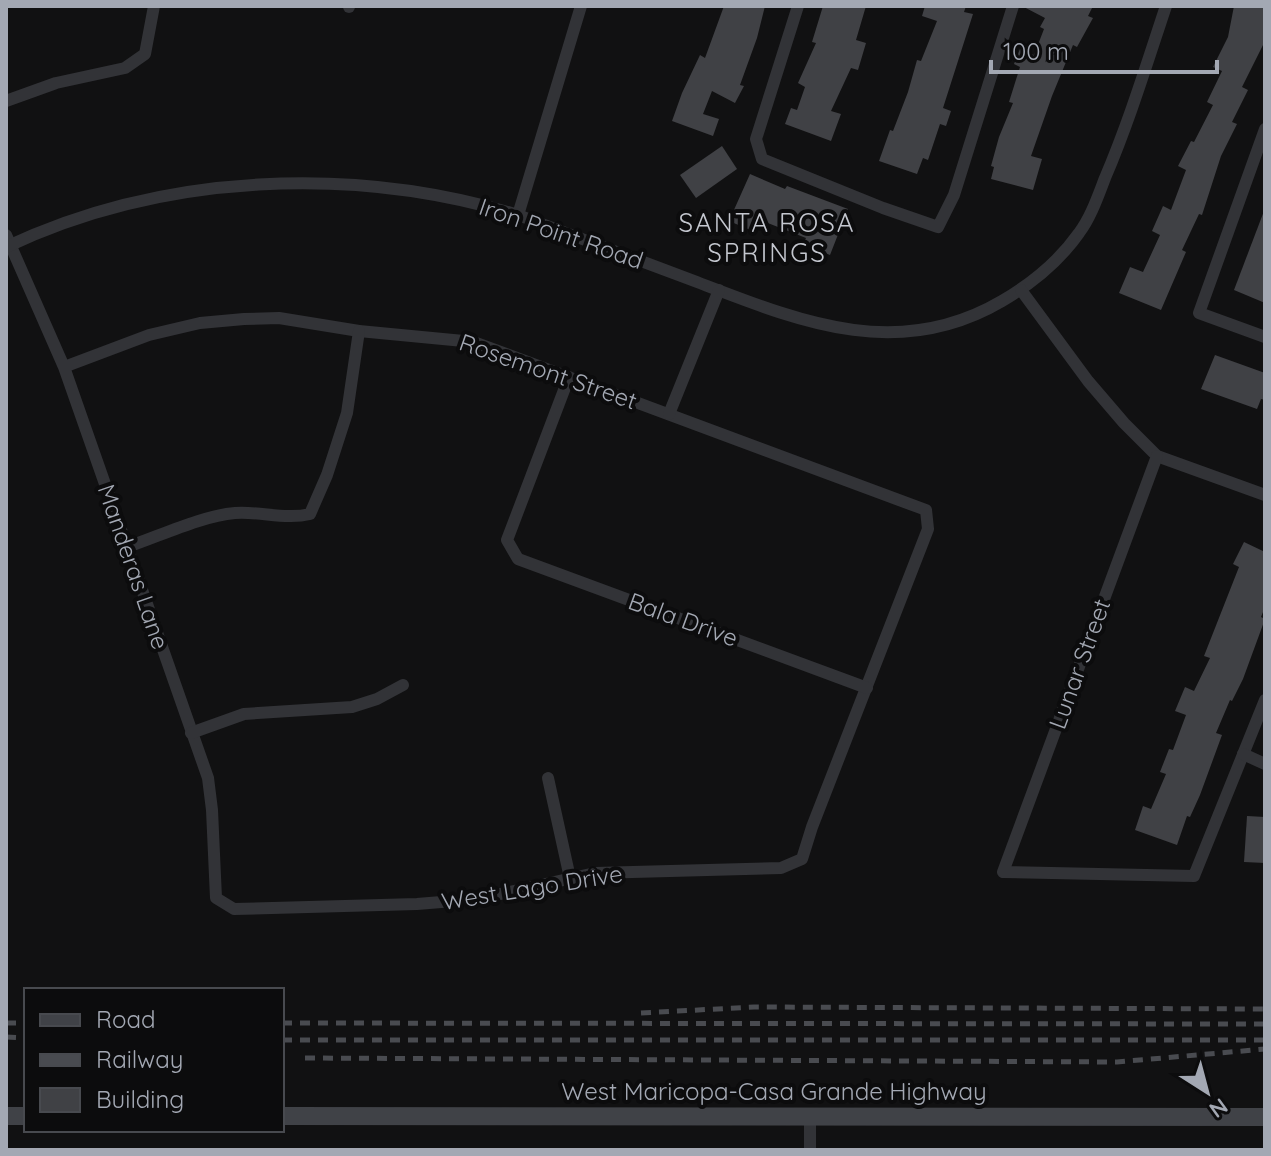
<svg xmlns="http://www.w3.org/2000/svg" width="1271" height="1156" viewBox="0 0 1271 1156" font-family="Quicksand,sans-serif">
	<rect width="100%" height="100%" fill="#111112"/>
	<g fill="#404145">
		<polygon points="724,6 765,6 757,38 740,85 744,86 735,103 712,91 703,114 719,119 713,136 672,121 682,93 700,55 705,58"/>
		<polygon points="823,6 866,6 856,40 866,43 858,70 851,68 831,111 841,114 831,141 785,124 791,108 797,110 805,87 798,83 816,43 812,42"/>
		<polygon points="925,6 966,6 964,12 973,14 943,108 951,111 946,126 940,124 928,160 923,158 917,174 879,161 890,130 893,131 908,92 917,60 921,61 937,21 922,16"/>
		<polygon points="1022,6 1093,6 1088,16 1093,18 1077,47 1073,45 1052,96 1031,156 1042,159 1033,190 991,179 994,167 991,166 999,137 1013,103 1009,102 1020,67 1014,64 1020,49 1034,55 1044,29 1040,27 1045,18"/>
		<polygon points="1234,6 1265,6 1263,45 1242,87 1248,90 1232,122 1237,124 1221,156 1202,215 1199,214 1182,250 1186,252 1161,310 1119,293 1130,267 1143,272 1160,235 1152,231 1163,206 1171,210 1186,170 1178,166 1191,141 1194,142 1213,105 1207,102 1222,71 1213,67 1228,37"/>
		<polygon points="722,146 737,169 696,198 680,175"/>
		<polygon points="750,174 785,189 787,186 848,209 830,255 803,244 806,238 760,220 755,232 729,221"/>
		<polygon points="1264,211 1265,211 1265,303 1234,290"/>
		<polygon points="1215,355 1265,373 1265,400 1261,399 1257,409 1201,389"/>
		<polygon points="1244,542 1265,552 1265,607 1261,617 1265,619 1243,679 1232,701 1230,700 1216,733 1222,735 1200,795 1190,817 1187,816 1177,845 1135,830 1143,806 1151,809 1166,774 1160,772 1169,749 1173,750 1186,715 1175,711 1185,687 1194,691 1210,658 1204,656 1239,567 1233,564"/>
		<polygon points="1247,816 1265,817 1265,863 1244,862"/>
	</g>
	<g fill="none" stroke-linecap="round" stroke-linejoin="round">
		<g stroke="#323337" stroke-width="12">
			<polyline points="349,6 349,7"/>
			<polyline points="798,6 756,139 762,159 883,208 938,227 954,195 1013,6"/>
			<polyline points="6,101 56,83 125,68 145,54 154,6"/>
			<polyline points="1265,129 1199,313 1265,337"/>
			<polyline points="518,215 581,6"/>
			<polyline points="6,235 64,367 208,778 212,810 216,898 234,909 417,904 478,899 595,873 781,868 802,859 812,827 928,529 926,510 474,342 359,331 279,318 244,319 200,323 149,335 64,367"/>
			<path d="M6 247C162 173 353 165 518 215 575 236 632 258 689 279 794 319 895 364 1002 301 1031 284 1060 260 1079 233 1091 217 1098 196 1105 178 1129 122 1147 63 1166 6"/>
			<polyline points="1021,290 1088,381 1124,423 1157,456 1265,495"/>
			<polyline points="569,377 507,540 518,559 867,688"/>
			<polyline points="669,414 719,290"/>
			<polyline points="1157,456 1003,872 1194,876 1265,700"/>
			<path d="M127 547C160 536 201 516 235 513 260 511 286 520 310 514L327 475 347 413 359 331"/>
			<polyline points="191,733 244,714 352,707 377,699 403,685"/>
			<polyline points="1243,754 1265,764"/>
			<polyline points="548,778 570,878"/>
			<polyline points="810,1150 810,1116"/>
		</g>
		<g stroke="#404247" stroke-width="18">
			<polyline points="6,1116 26,1116"/>
			<polyline points="282,1116 1265,1117"/>
		</g>
		<g stroke="#494b50" stroke-width="5" stroke-dasharray="10 8" stroke-linecap="butt">
			<polyline points="641,1013 754,1007 1265,1009"/>
			<polyline points="6,1023 26,1023"/>
			<polyline points="282,1023 1265,1024"/>
			<polyline points="6,1037 26,1038"/>
			<polyline points="282,1040 1265,1040"/>
			<polyline points="305,1058 1117,1062 1265,1049"/>
		</g>
	</g>
	<g text-anchor="middle" stroke-width="8" stroke-linejoin="round" paint-order="stroke">
		<g font-size="24" fill="#a3a8b3" stroke="#0c0c0d">
			<text transform="translate(561 234) rotate(19)" y="8">Iron Point Road</text>
			<text transform="translate(548 372) rotate(19)" y="8">Rosemont Street</text>
			<text transform="translate(133 567) rotate(71)" y="8">Manderas Lane</text>
			<text transform="translate(683 620) rotate(20)" y="8">Bala Drive</text>
			<text transform="translate(1080 664) rotate(-70)" y="8">Lunar Street</text>
			<text transform="translate(532 888) rotate(-9)" y="8">West Lago Drive</text>
			<text x="774" y="1100">West Maricopa-Casa Grande Highway</text>
		</g>
		<g font-size="26" letter-spacing="2" fill="#c4c7cf" stroke="#0c0c0d">
			<text x="767" y="232">SANTA ROSA<tspan x="767" dy="30">SPRINGS</tspan></text>
		</g>
	</g>
	<rect width="1271" height="1156" fill="none" stroke="#a3a8b3" stroke-width="16"/>
	<rect x="24" y="988" width="260" height="144" fill="#0c0c0d" stroke="#484a4f" stroke-width="2"/>
	<rect x="40" y="1014" width="40" height="12" fill="#404247" stroke="#484a4f" stroke-width="2"/>
	<text x="96" y="1028" font-size="24" fill="#a3a8b3">Road</text>
	<rect x="40" y="1054" width="40" height="12" fill="#494b50" stroke="#484a4f" stroke-width="2"/>
	<text x="96" y="1068" font-size="24" fill="#a3a8b3">Railway</text>
	<rect x="40" y="1088" width="40" height="24" fill="#404145" stroke="#484a4f" stroke-width="2"/>
	<text x="96" y="1108" font-size="24" fill="#a3a8b3">Building</text>
	<g transform="translate(1207 1092) rotate(144)" stroke="#0c0c0d" stroke-width="6" paint-order="stroke">
	<path d="M0-6L14 30L0 20L-14 30Z" fill="#a3a8b3"/>
	<text y="-12" font-size="22" font-weight="bold" text-anchor="middle" fill="#a3a8b3">N</text>
	</g>
	<path d="M991 60v12h226v-12" fill="none" stroke="#a3a8b3" stroke-width="4"/>
	<text x="1003" y="60" font-size="24" fill="#a3a8b3" stroke="#0c0c0d" stroke-width="6" paint-order="stroke">100 m</text>
</svg>
